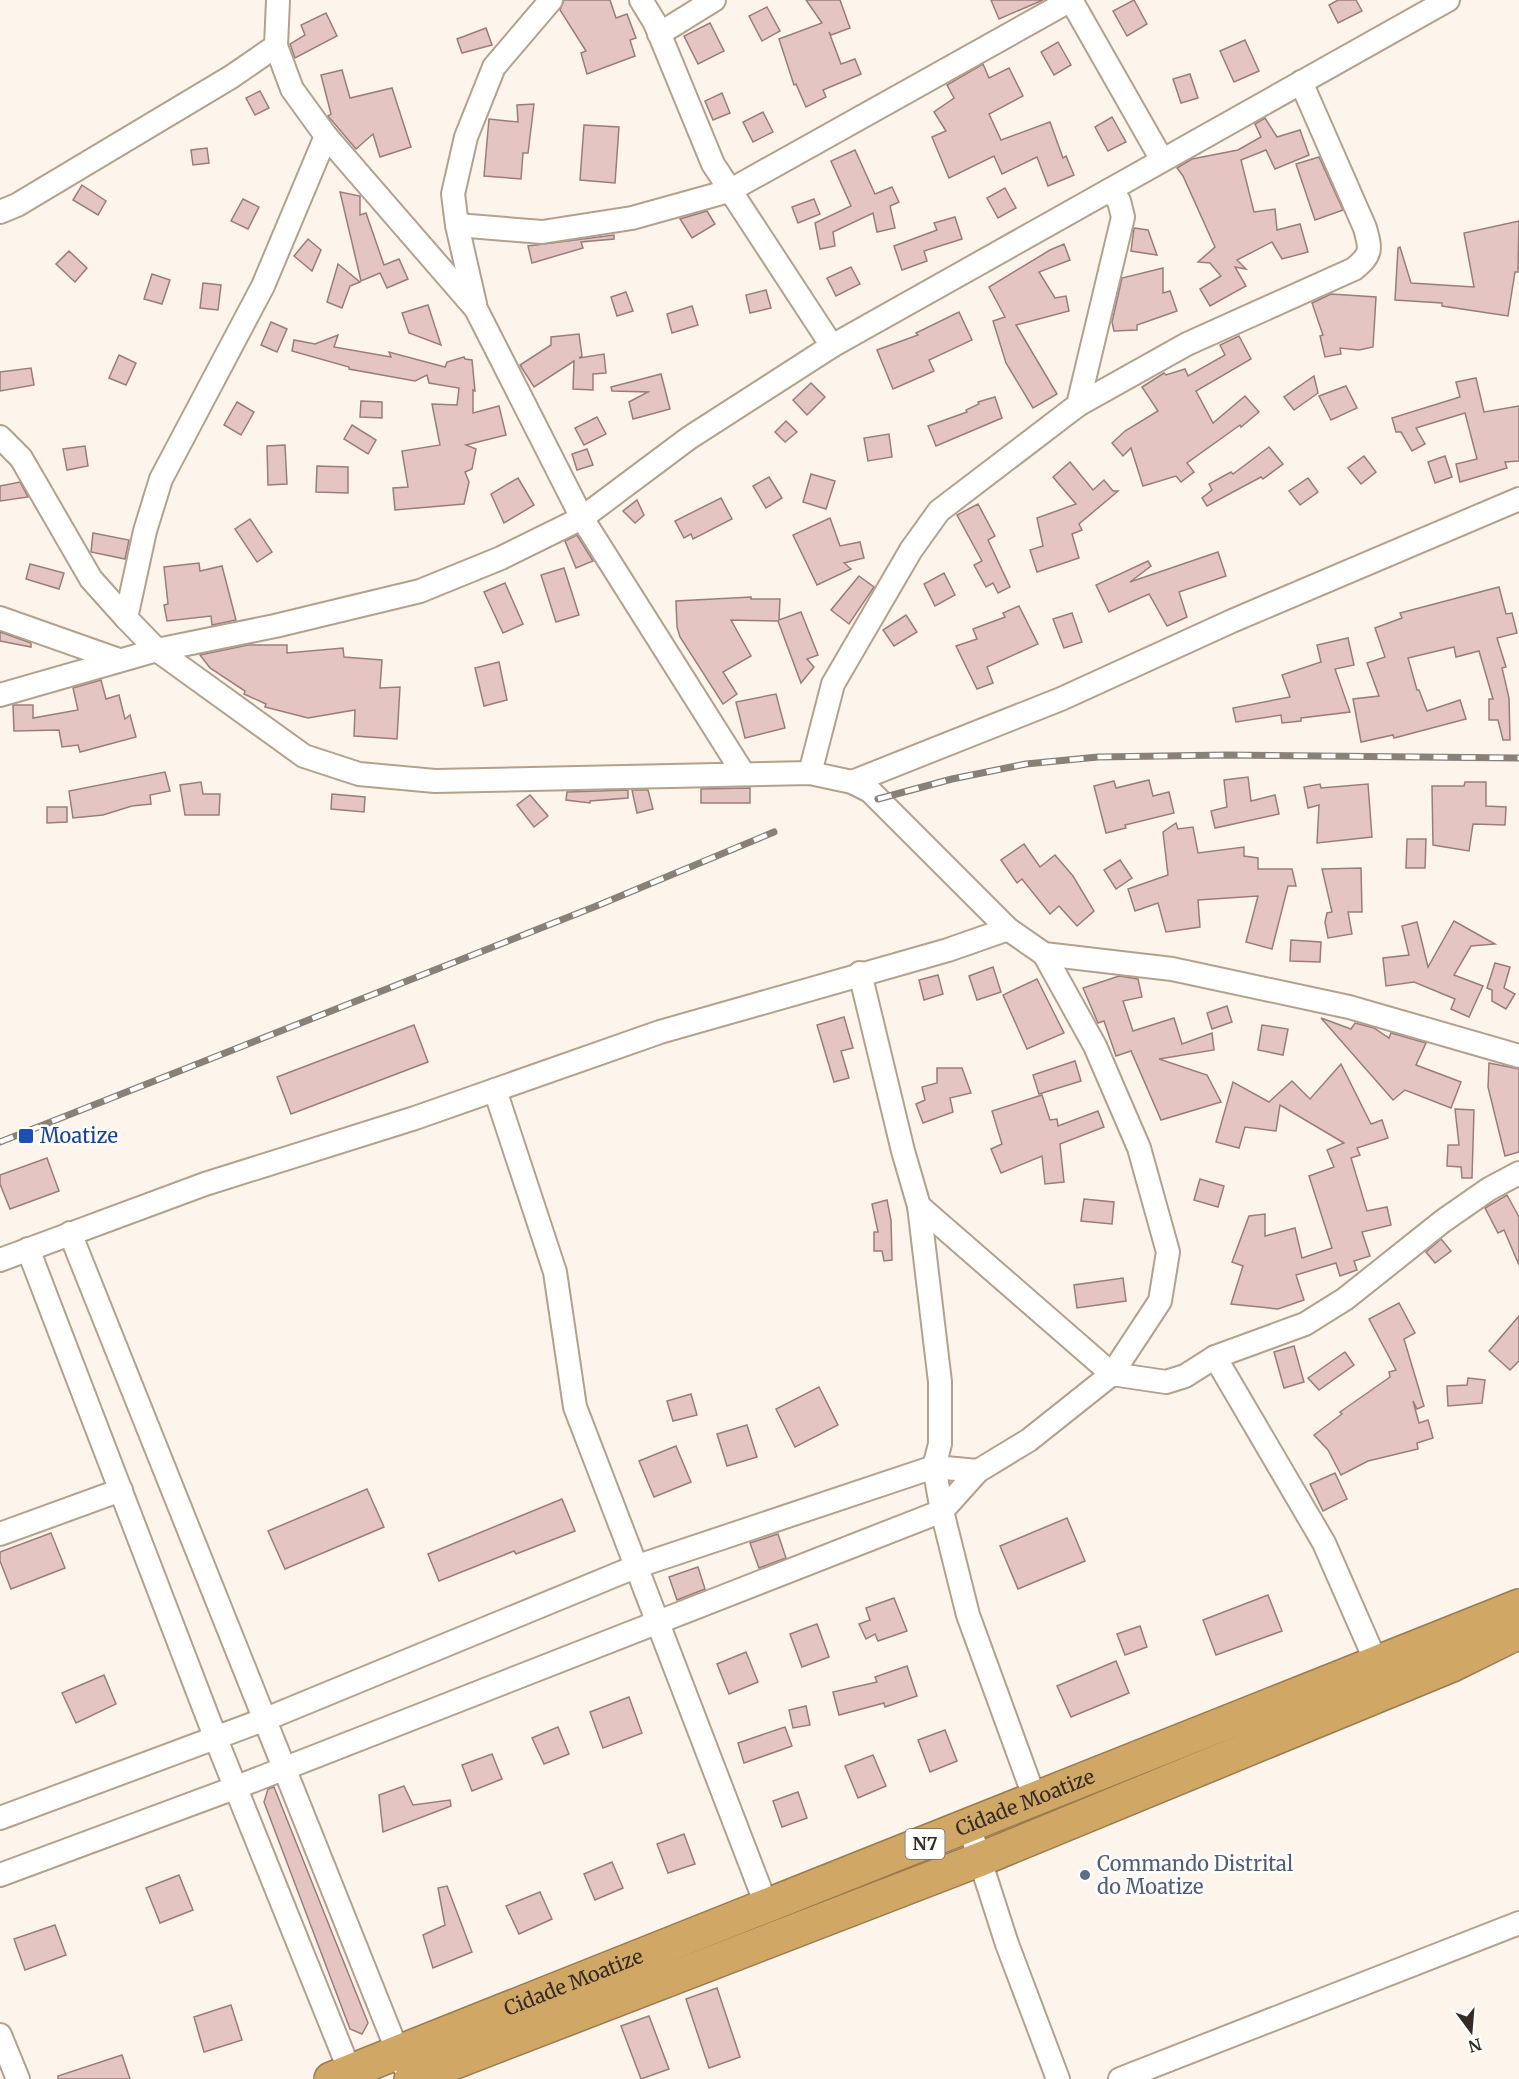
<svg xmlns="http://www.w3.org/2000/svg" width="1519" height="2079" viewBox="0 0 1519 2079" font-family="Merriweather,serif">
	<rect width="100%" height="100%" fill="#fdf5ec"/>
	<g fill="#e5c5c2" stroke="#9a7d7b" stroke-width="1.5">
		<polygon points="564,0 610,0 616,18 627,14 636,38 630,40 635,56 587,74 581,53 586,51 560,10"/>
		<polygon points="806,0 840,0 850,28 831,35 829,32 841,64 855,59 861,74 823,90 826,97 806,107 796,84 794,85 779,39 822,23"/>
		<polygon points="991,0 1043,0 999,19"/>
		<polygon points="1134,0 1147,24 1127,36 1113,11"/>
		<polygon points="1338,0 1356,0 1362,11 1338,23 1329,5"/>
		<polygon points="767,7 780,31 762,41 749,16"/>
		<polygon points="326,13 337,36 295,58 290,44 305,35 301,25"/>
		<polygon points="710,23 724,51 698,64 684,36"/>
		<polygon points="486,28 492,45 462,53 457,39"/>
		<polygon points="1245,40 1259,71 1234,82 1220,51"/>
		<polygon points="1058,42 1071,65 1054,75 1041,52"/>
		<polygon points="983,64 989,78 1009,68 1023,96 989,114 1001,140 1050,122 1063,158 1066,156 1074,175 1048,186 1037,157 1002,174 994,156 949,178 932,137 946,131 934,112 954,98 947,85"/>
		<polygon points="342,70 350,98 392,88 411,147 380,157 373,134 356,149 328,116 331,114 321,75"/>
		<polygon points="1190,74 1198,98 1181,103 1173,79"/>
		<polygon points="260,91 269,108 255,115 246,98"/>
		<polygon points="722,93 730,113 713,120 705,101"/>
		<polygon points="534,104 528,153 523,153 521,179 484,176 489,119 518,122 517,105"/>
		<polygon points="763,112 773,132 753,142 743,122"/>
		<polygon points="1112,117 1126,142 1108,151 1095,127"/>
		<polygon points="1265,118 1277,137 1300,130 1309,155 1275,169 1266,150 1241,160 1254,212 1275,209 1277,230 1300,224 1308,252 1282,259 1272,242 1237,260 1246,269 1235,267 1246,286 1210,306 1200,289 1221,276 1210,263 1198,262 1215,247 1183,176 1177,168 1192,159 1238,150 1261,137 1255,124"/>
		<polygon points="584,125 619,127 615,183 580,180"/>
		<polygon points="207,148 209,163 193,165 191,150"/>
		<polygon points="855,150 875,194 892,187 899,202 890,206 895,228 877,232 873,213 833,232 835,246 820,249 815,223 851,206 831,161"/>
		<polygon points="1319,157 1343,210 1315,220 1296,164"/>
		<polygon points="82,185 106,201 98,215 73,200"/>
		<polygon points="1005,188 1016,208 998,218 987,198"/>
		<polygon points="340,192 360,196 360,215 366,213 384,265 399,259 408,279 387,288 380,273 361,281"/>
		<polygon points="243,199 259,207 248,229 231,221"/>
		<polygon points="814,199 820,214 798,223 792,207"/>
		<polygon points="707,211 715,224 692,238 680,219"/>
		<polygon points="955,217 962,239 924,251 927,261 902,270 894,246 937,230 934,223"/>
		<polygon points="1519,221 1518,272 1515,272 1508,316 1442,306 1442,303 1395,300 1398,248 1400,247 1411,283 1474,287 1464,233"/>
		<polygon points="1134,228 1148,230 1157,255 1131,251"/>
		<polygon points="614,235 614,239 581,242 583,248 532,263 528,246"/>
		<polygon points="308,239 321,250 312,271 294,256"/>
		<polygon points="1064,244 1070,260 1039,272 1055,298 1066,296 1069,311 1016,325 1057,394 1033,408 1006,363 993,321 1005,317 989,287 1050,250"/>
		<polygon points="69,251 87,268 75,282 56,264"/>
		<polygon points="338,264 360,282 350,286 342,308 327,302"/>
		<polygon points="851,267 860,284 836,296 827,278"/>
		<polygon points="1163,268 1163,293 1170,291 1177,311 1137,325 1137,330 1114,331 1112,322 1122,278"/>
		<polygon points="152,274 170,280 162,304 144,299"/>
		<polygon points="203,283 221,285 218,310 200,308"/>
		<polygon points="766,290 771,308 750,313 746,295"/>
		<polygon points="626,292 633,311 617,316 611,297"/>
		<polygon points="1331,294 1376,297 1373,347 1359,350 1340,348 1341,354 1325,357 1320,336 1323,335 1312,303"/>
		<polygon points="428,305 441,345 409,333 402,313"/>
		<polygon points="692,306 698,325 672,333 667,314"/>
		<polygon points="959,312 972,340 929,360 934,371 893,389 877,350 918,335 916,333"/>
		<polygon points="271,322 287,329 277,352 261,345"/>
		<polygon points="579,334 582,356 579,358 604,354 606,373 593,374 593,390 573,389 574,361 534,387 520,365 551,345 551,337"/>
		<polygon points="338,335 334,347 391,357 389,352 445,367 447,362 464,357 465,359 472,360 475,391 473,390 473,413 499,406 506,435 466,445 476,449 472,469 465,472 469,482 464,504 395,510 393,488 408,487 402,451 440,445 432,404 457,405 459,388 429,383 427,375 415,381 349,369 349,367 292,351 294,340 315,344"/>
		<polygon points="1239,336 1251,359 1196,391 1213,423 1245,396 1259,412 1241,427 1240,425 1187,463 1194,472 1181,482 1176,476 1143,486 1131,448 1123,456 1112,443 1125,431 1158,411 1142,387 1164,373 1166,375 1185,369 1188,376 1225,355 1220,345"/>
		<polygon points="119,355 136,363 126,385 109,378"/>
		<polygon points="31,368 34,385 0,391 0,372"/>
		<polygon points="661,374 670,409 633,419 629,402 648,392 612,391 611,387"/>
		<polygon points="1314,376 1318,393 1294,410 1284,397"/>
		<polygon points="1476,378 1484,412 1519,406 1519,461 1505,462 1507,468 1460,482 1456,464 1477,459 1465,413 1416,428 1425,444 1412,451 1401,432 1396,432 1392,418 1460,397 1456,382"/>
		<polygon points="811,383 825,397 807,415 793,400"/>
		<polygon points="1346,386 1357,408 1331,420 1319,396"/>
		<polygon points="995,397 1002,418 936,446 928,426 967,412 966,410 979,404 978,402"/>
		<polygon points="361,401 382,402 382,418 360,417"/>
		<polygon points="237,402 254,412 241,435 224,425"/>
		<polygon points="597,417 606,434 584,445 575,428"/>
		<polygon points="786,421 797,432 785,442 775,432"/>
		<polygon points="352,425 376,440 368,454 344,439"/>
		<polygon points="889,434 892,457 868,461 864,438"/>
		<polygon points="285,445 287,484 268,485 267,446"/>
		<polygon points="85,446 88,466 67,470 63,449"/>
		<polygon points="1269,447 1283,464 1263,479 1261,477 1207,506 1202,498 1212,490 1209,484 1231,472 1233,474"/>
		<polygon points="587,449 593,465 577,470 572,454"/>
		<polygon points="1364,456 1376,472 1361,484 1348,468"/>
		<polygon points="1445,456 1452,477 1435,483 1428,462"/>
		<polygon points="1070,462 1093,490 1104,480 1113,491 1118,491 1079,524 1082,530 1072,534 1079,558 1037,572 1030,550 1043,546 1037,518 1076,504 1053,477"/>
		<polygon points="317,466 348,467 348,493 316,492"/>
		<polygon points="811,474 835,481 826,509 803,502"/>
		<polygon points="769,477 782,498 766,508 753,486"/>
		<polygon points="518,478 534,505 504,523 491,494"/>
		<polygon points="1308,478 1318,492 1300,505 1289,491"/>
		<polygon points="20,482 28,497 0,501 0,486"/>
		<polygon points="721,498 732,519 693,539 691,534 684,538 675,521"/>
		<polygon points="637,500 644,515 635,523 623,511"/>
		<polygon points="978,504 995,536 988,540 1010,587 998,593 993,583 986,587 974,565 982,561 957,515"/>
		<polygon points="830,518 840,546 860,542 864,558 844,563 851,569 817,585 793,535"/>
		<polygon points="250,519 272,552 257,562 235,529"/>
		<polygon points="93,533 129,540 125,559 91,552"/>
		<polygon points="577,535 593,561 576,568 565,541"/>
		<polygon points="1218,552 1226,576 1179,592 1187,617 1167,626 1149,594 1109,612 1096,585 1148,561 1151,566 1130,582"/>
		<polygon points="199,563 200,571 222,566 236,620 212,625 211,616 167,621 164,605 168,604 164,567"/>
		<polygon points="30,564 64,573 59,589 26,579"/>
		<polygon points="564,568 579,615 556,622 541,575"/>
		<polygon points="944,573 955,595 935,606 924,584"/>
		<polygon points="859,576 874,587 849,624 831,610"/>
		<polygon points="505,583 523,624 503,633 484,592"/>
		<polygon points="1499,587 1506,614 1512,613 1517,633 1497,638 1506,667 1502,668 1509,698 1510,740 1503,740 1498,720 1489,720 1489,699 1493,699 1479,651 1456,657 1454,647 1408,658 1417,690 1419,690 1427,711 1460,700 1466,719 1394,738 1393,735 1361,742 1353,699 1379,696 1367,663 1385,657 1375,628 1402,618 1400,613"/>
		<polygon points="751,597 751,599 780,599 779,620 801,612 818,655 807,659 814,667 801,683 778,621 731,620 751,656 723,672 737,694 723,704 680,637 677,627 676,601"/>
		<polygon points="1019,606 1038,644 987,667 993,683 977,689 956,646 977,639 973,629 1005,617 1003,613"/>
		<polygon points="1072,613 1082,642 1064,648 1053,619"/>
		<polygon points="906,615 917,632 894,646 883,630"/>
		<polygon points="0,632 31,643 31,647 0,641"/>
		<polygon points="1348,638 1354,665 1335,669 1350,712 1301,718 1301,721 1282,723 1281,715 1236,722 1233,708 1290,697 1282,675 1321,662 1317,645"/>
		<polygon points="248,645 287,645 287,653 343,648 344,657 382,660 380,688 400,687 397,739 354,736 355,710 308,718 265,707 266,704 244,694 245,691 210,668 200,655"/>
		<polygon points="499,662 507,700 484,706 475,668"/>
		<polygon points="101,680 106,699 119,695 125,719 130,715 136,737 80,752 78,745 62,747 59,730 14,731 13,705 33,705 33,718 78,710 73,688"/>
		<polygon points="776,694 785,728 745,738 736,702"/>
		<polygon points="165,772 170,791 150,795 151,804 132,806 103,815 73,818 69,791"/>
		<polygon points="1248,777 1251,801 1275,795 1279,814 1215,828 1211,811 1227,807 1224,780"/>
		<polygon points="1149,780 1153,796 1169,792 1174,813 1125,825 1126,828 1106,833 1094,786 1114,781 1116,788"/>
		<polygon points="201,782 203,794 220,794 219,815 185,815 180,785"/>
		<polygon points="1465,782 1486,782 1486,806 1506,807 1505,825 1473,824 1469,851 1433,845 1432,786 1464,786"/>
		<polygon points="1320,784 1321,788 1368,784 1372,837 1317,843 1319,805 1308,808 1304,787"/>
		<polygon points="750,788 750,803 701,803 701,789"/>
		<polygon points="628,790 628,798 590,801 590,803 566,800 567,792"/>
		<polygon points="632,790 648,790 653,809 637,813"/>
		<polygon points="332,794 365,797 364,812 331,809"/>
		<polygon points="530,795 548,816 534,827 517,805"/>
		<polygon points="47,807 67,807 67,822 47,823"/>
		<polygon points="1176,823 1178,829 1193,827 1198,853 1244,847 1244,856 1258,858 1258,869 1292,869 1296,886 1288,886 1272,949 1246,942 1258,896 1198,900 1200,927 1166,932 1158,903 1135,911 1128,889 1168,875 1163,832"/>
		<polygon points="1407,839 1426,839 1425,868 1406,868"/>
		<polygon points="1024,844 1040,867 1055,855 1073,876 1094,911 1077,926 1059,906 1050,914 1022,879 1017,883 1001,860"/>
		<polygon points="1120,860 1132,878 1116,889 1104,870"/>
		<polygon points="1361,868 1362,912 1348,912 1352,934 1328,938 1325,922 1327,913 1332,912 1322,869"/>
		<polygon points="1454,921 1495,944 1471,946 1454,975 1483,986 1469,1017 1451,1009 1455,999 1414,982 1386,986 1383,958 1409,955 1402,926 1417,922 1428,967"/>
		<polygon points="1291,940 1321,942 1320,962 1290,961"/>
		<polygon points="1495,963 1510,967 1504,988 1515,994 1506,1009 1492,1001 1492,990 1487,988"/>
		<polygon points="993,967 1001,992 977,1000 969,976"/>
		<polygon points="938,975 943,994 924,1000 919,980"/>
		<polygon points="1119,976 1138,979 1142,997 1123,1001 1133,1031 1174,1018 1182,1044 1212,1033 1214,1050 1159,1059 1207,1075 1221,1102 1161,1120 1131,1051 1116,1056 1104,1021 1098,1023 1083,988"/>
		<polygon points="1037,979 1064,1033 1027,1049 1003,995"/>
		<polygon points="1227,1006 1232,1022 1212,1029 1207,1013"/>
		<polygon points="844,1017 853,1048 841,1051 849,1078 834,1082 817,1025"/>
		<polygon points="1321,1018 1351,1029 1355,1023 1374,1028 1389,1038 1391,1033 1426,1043 1416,1065 1461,1082 1451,1108 1405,1090 1393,1100"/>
		<polygon points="414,1025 428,1062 291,1114 277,1077"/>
		<polygon points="1262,1025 1288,1029 1283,1055 1258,1050"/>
		<polygon points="1075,1061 1081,1081 1039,1094 1033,1075"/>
		<polygon points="1489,1063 1519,1069 1519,1152 1505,1156 1488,1087"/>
		<polygon points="1341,1064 1371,1124 1382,1120 1388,1138 1357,1148 1360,1155 1351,1158 1367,1211 1387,1207 1391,1225 1362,1232 1370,1256 1354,1261 1357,1270 1340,1276 1336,1263 1296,1275 1304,1300 1278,1309 1231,1304 1243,1266 1232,1262 1249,1216 1265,1214 1265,1236 1295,1228 1302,1258 1332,1248 1309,1176 1334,1167 1327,1150 1344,1143 1280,1105 1276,1131 1245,1127 1239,1148 1216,1142 1233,1082 1269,1102 1292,1081 1310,1099"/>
		<polygon points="937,1068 962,1068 971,1093 950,1098 953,1112 923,1123 916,1104 925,1100 922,1087 937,1083"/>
		<polygon points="1042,1095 1050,1120 1057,1119 1058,1126 1098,1111 1104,1127 1060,1144 1064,1182 1045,1184 1042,1156 1001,1173 991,1149 1002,1144 992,1111"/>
		<polygon points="1455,1109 1474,1110 1472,1178 1462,1178 1461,1167 1447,1166 1448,1145 1459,1145"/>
		<polygon points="47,1158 59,1191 10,1209 0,1184 0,1175"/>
		<polygon points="1200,1179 1224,1186 1218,1207 1194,1200"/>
		<polygon points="1507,1195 1519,1217 1519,1265 1504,1230 1498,1233 1485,1208"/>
		<polygon points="1084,1199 1114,1202 1112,1224 1081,1221"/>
		<polygon points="887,1200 891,1220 892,1260 884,1261 882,1251 874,1251 874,1232 878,1232 872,1204"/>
		<polygon points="1441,1239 1451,1251 1435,1263 1426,1252"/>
		<polygon points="1123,1278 1126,1301 1077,1308 1074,1285"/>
		<polygon points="1399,1303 1415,1333 1404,1339 1424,1406 1417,1409 1413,1401 1419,1423 1428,1420 1433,1438 1417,1443 1418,1449 1368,1461 1341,1475 1328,1450 1314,1435 1342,1414 1340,1412 1390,1377 1389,1372 1396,1370 1369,1319"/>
		<polygon points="1519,1316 1519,1361 1510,1370 1489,1351"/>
		<polygon points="1294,1346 1304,1382 1284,1388 1274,1352"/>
		<polygon points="1345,1352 1354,1365 1319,1390 1308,1378"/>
		<polygon points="1468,1378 1485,1380 1482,1403 1448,1406 1447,1386 1467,1385"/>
		<polygon points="819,1387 838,1425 795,1447 776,1409"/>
		<polygon points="691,1394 697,1415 673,1421 667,1401"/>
		<polygon points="747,1425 757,1457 727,1466 717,1434"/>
		<polygon points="676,1446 691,1482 654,1497 639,1461"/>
		<polygon points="1335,1473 1347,1499 1323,1511 1310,1484"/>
		<polygon points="367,1489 384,1527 285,1569 268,1531"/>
		<polygon points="562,1499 575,1531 516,1554 514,1551 439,1581 428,1554"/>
		<polygon points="1067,1518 1085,1561 1018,1589 1000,1546"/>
		<polygon points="51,1533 65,1568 11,1589 0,1561 0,1552"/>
		<polygon points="778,1534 786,1558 759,1568 750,1543"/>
		<polygon points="698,1567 705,1589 677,1600 669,1577"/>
		<polygon points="1268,1595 1282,1631 1216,1655 1203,1620"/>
		<polygon points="894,1598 907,1631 878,1641 875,1634 866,1639 859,1624 870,1620 866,1608"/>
		<polygon points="817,1624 829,1657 802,1667 790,1634"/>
		<polygon points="1140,1626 1147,1647 1125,1655 1117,1634"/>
		<polygon points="746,1652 758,1682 729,1694 717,1664"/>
		<polygon points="1116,1661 1129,1693 1071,1717 1057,1686"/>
		<polygon points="907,1666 917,1696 885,1707 884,1703 839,1715 833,1692 877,1682 875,1677"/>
		<polygon points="104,1675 116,1704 76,1723 62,1693"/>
		<polygon points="629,1697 642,1733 603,1748 590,1712"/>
		<polygon points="806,1706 810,1725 793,1728 789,1710"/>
		<polygon points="558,1727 569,1754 544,1764 532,1738"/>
		<polygon points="785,1727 792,1746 744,1763 738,1743"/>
		<polygon points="945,1730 957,1761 930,1772 918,1740"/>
		<polygon points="492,1754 502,1779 472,1791 462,1765"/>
		<polygon points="873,1755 886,1786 858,1798 845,1766"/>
		<polygon points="404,1786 413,1805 450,1800 451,1806 383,1832 379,1795"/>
		<polygon points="274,1787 368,2023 362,2034 350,2029 264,1802 268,1789"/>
		<polygon points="798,1792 807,1818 782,1827 773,1801"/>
		<polygon points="684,1834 695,1864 668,1873 657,1844"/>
		<polygon points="612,1862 623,1888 595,1900 584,1874"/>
		<polygon points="179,1875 193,1910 160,1923 146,1888"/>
		<polygon points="447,1886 472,1952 433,1968 423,1935 445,1925 438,1888"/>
		<polygon points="540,1892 552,1919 519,1934 506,1906"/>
		<polygon points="55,1925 66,1955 25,1970 14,1939"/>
		<polygon points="717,1988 740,2057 709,2068 686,1999"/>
		<polygon points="231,2005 242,2040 204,2052 194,2017"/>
		<polygon points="649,2016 669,2069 641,2079 621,2026"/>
		<polygon points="122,2055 130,2079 58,2079 58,2076"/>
	</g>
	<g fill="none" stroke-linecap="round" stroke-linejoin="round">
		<g stroke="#b3a18c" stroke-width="26">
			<g id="street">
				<polyline points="278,0 276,46 292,89 326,136 476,309 582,518 743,773"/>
				<polyline points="641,0 655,23 713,164 832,346"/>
				<polyline points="659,34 714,0"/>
				<polyline points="0,212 17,205 231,77 276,46"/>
				<polyline points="457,225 542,232 632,218 729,191 1071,0 1162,160"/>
				<polyline points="475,304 457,225 453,194 466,137 494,67 551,0"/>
				<polyline points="1078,405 1123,217 1119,201 1110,190"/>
				<polyline points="0,437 21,458 91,579 126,618 157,650 304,756 359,774 435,781 810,773 852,782 870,791 1008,929 1044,954 1172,969 1349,1007 1519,1056"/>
				<polyline points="0,618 119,660"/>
				<polyline points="126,618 145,531 161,479 263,286 326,136"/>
				<polyline points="0,695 157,650 275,626 420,591 501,558 582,518 689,438 832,346 1448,0"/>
				<path d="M810 773 833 684 911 550 939 511 1078 405 1187 344 1354 269C1372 254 1371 250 1365 228L1301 82"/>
				<polyline points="852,782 1061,699 1232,621 1519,499"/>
				<polyline points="860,973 903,1151 919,1206 940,1382 940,1444 934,1467 942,1511 968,1615 1035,1799"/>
				<polyline points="495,1090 555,1272 575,1407 767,1907"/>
				<polyline points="919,1206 1112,1374 1166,1382 1185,1376 1215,1357 1305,1324 1345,1299 1443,1221 1489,1189 1519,1173"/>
				<polyline points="70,1233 403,2065"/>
				<polyline points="28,1249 216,1739 353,2079"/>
				<polyline points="0,1260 205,1184 415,1118 660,1032 948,950 1008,929"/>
				<polyline points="1215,1357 1324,1543 1377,1664"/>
				<polyline points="0,1534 121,1490"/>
				<polyline points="0,1818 266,1719 635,1567 934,1467 978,1471"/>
				<polyline points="969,1826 1007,1944 1058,2079"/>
				<polyline points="0,1875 237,1787 942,1511 978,1471 1029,1440 1112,1374 1160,1301 1168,1252 1139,1148 1095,1046 1044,954"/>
				<polyline points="0,2035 18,2079"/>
				<polyline points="1120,2079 1519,1923"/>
			</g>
		</g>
		<g stroke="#997c4e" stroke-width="36">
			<g id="highway">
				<path id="s1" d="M331 2079 1519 1606"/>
				<polyline points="411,2079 981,1859 1452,1665 1519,1632"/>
			</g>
		</g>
		<use href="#street" stroke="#fff" stroke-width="22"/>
		<use href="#highway" stroke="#d0a765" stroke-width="33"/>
		<g stroke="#898178" stroke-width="7">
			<g id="rail">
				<polyline points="878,799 952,779 1026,764 1098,757 1226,755 1519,758"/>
				<polyline points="0,1142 599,905 774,832"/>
			</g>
		</g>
		<use href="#rail" stroke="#fff" stroke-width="4.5" stroke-dasharray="14" stroke-linecap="butt"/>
	</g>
	<rect fill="#1a4fb4" stroke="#fff" stroke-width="2" x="18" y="1128" width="16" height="16" rx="3"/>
	<circle fill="#5c6f8a" stroke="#fff" stroke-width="2" cx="1085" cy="1875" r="6"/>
	<g text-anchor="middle" stroke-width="5" stroke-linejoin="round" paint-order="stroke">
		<rect fill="#fff" stroke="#716b66" stroke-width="1.5" x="905.5" y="1829" width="39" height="30" rx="4.5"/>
		<g font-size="18" font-weight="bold" fill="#342c24">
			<text x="925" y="1850">N7</text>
		</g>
		<g font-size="20" fill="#164399" stroke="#fff" text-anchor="start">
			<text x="40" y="1143">Moatize</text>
		</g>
		<g font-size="20" fill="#342c24" stroke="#fff">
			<text dy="7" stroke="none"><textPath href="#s1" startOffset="747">Cidade Moatize</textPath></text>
			<text dy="7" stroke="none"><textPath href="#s1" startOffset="261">Cidade Moatize</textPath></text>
		</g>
		<g font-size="20" fill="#4e5e75" stroke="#fff" text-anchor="start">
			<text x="1097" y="1871">Commando Distrital<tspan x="1097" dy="23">do Moatize</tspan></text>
		</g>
	</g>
	<g transform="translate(1471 2031) rotate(164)" stroke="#ffffff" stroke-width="4.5" paint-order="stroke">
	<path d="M0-4.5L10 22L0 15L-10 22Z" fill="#342c24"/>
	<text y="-9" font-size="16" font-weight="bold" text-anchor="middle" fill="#342c24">N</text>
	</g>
</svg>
